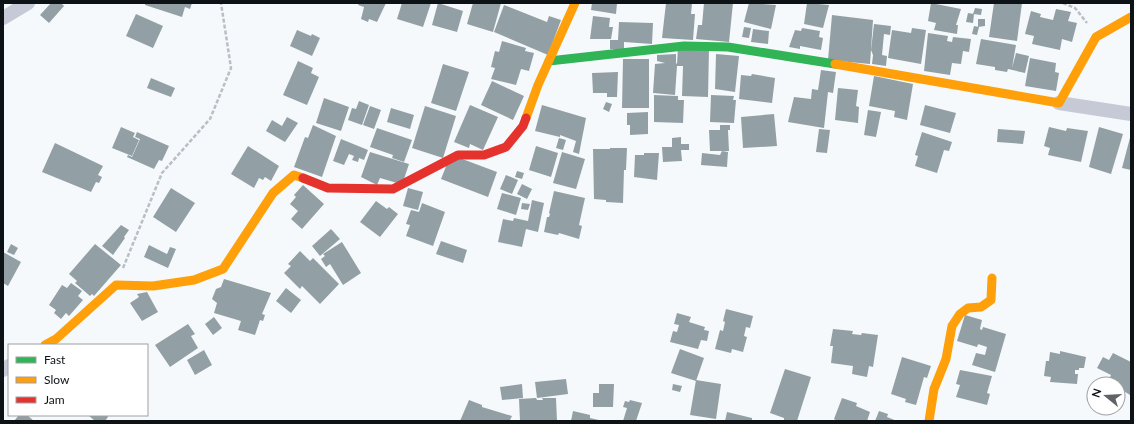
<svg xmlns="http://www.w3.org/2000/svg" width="1134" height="424" viewBox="0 0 1134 424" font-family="Lato,sans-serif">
	<rect width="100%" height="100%" fill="#f6f9fb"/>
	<g fill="#92a0a5">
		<polygon points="51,3 61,3 64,6 49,23 40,15"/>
		<polygon points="145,3 192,3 190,9 185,7 182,17 145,5"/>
		<polygon points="359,3 386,3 377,22 369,19 368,22 361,19 364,7 358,5"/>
		<polygon points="402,3 431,3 423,27 397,19"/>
		<polygon points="438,3 463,11 457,32 432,25"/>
		<polygon points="473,3 501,3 493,32 467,24"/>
		<polygon points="592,3 617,3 616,14 591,10"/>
		<polygon points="666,3 692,3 691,14 695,14 693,40 662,38"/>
		<polygon points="704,3 733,3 729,42 696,39 698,25 702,25"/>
		<polygon points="749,3 776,5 771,29 744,22"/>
		<polygon points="807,3 829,5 823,28 804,24"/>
		<polygon points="931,3 961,9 956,25 958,25 957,34 934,30 936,23 928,21"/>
		<polygon points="994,3 1022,3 1017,41 989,37"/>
		<polygon points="504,5 547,22 549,16 561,20 548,55 494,32"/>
		<polygon points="975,8 982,9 981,15 973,14"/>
		<polygon points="1056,9 1071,12 1068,21 1077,23 1072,42 1062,39 1060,50 1032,44 1034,36 1025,34 1031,11 1041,14 1040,17 1053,20"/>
		<polygon points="968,13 974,14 973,23 966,22"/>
		<polygon points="136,14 163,26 153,48 126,36"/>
		<polygon points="832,15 873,20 870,64 828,60"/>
		<polygon points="593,16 610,18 609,27 613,27 611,39 590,39"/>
		<polygon points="978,19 985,19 985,26 978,27"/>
		<polygon points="619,22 653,23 652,44 624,42 624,50 610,49 610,40 618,40"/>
		<polygon points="874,24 891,26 890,35 884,34 882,55 887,56 886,66 872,64 873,55 871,50"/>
		<polygon points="974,26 979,27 977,35 972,34"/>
		<polygon points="744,27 751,28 749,38 742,37"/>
		<polygon points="802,28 820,31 819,37 823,38 821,50 800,46 800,49 789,47 795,30 801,31"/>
		<polygon points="912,28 926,30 921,64 888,58 892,30 911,33"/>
		<polygon points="753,29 769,31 768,44 751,42"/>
		<polygon points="297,30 311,36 312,34 320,38 312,56 290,46"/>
		<polygon points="928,33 948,36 947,41 952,42 953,37 971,39 969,52 963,51 961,64 952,63 950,75 924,71"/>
		<polygon points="981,39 1016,45 1012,68 1016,53 1029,56 1025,73 1008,69 1007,72 995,70 995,67 976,64"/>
		<polygon points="502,41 526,48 525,51 534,53 529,71 521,69 516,85 491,79 495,68 491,67 495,51 499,52"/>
		<polygon points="678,48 709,49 708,97 682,96 683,66 677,66 675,95 653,93 655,64 665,63 657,61 657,55 676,54 676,63 677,64"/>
		<polygon points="716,54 739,56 735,92 715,89"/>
		<polygon points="1030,58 1056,63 1055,72 1059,73 1056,91 1025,86"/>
		<polygon points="623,59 649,59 649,108 622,108"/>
		<polygon points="298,61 313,68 311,73 319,77 307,105 283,95"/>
		<polygon points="443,64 469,72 456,111 431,103"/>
		<polygon points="821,70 836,72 833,93 828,92 824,128 788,122 794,97 811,99 812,89 818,90"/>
		<polygon points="618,72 617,97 607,97 607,93 593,93 592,73"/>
		<polygon points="752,74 775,78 772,103 739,99 741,75 751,76"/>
		<polygon points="874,76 913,84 907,120 894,117 895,111 869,106"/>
		<polygon points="151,78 175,88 171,97 147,88"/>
		<polygon points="492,81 524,96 513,120 481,105"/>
		<polygon points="838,88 858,90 856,106 859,107 858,123 835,120"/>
		<polygon points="654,95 678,96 678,100 684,100 683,123 654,122"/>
		<polygon points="711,95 734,96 733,100 736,100 734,123 710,122"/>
		<polygon points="324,98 349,107 341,131 316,123"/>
		<polygon points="359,101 369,105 362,125 348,120 352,108 356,109"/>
		<polygon points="606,102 612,104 609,112 603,109"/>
		<polygon points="470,105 498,117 483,150 470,144 469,148 454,142"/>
		<polygon points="542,105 586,118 579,154 573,152 576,141 560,135 560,137 535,131"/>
		<polygon points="925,105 956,113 950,133 920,125"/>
		<polygon points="370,106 381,110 374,129 363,125"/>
		<polygon points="425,106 456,116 443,158 412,148"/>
		<polygon points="391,108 414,115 410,129 387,122"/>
		<polygon points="868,110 881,112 876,137 864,135"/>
		<polygon points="648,112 648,134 630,135 630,125 627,125 627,113"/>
		<polygon points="774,114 777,146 743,148 741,117"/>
		<polygon points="287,117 298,123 285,142 266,131 272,120 282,126"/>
		<polygon points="313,125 336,136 322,177 294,167 305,137 308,138"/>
		<polygon points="720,125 730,125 730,130 728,130 729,151 710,151 709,130 720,130"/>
		<polygon points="121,127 135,133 133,137 139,140 132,156 112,148"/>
		<polygon points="1049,127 1066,131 1067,128 1088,131 1081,162 1048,155 1050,148 1044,146"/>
		<polygon points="1099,127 1123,134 1111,174 1089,167"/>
		<polygon points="377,128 412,140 404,162 392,158 393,155 370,147"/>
		<polygon points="819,129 830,130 827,153 816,152"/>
		<polygon points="998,129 1025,131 1023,144 997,142"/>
		<polygon points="137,132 169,146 162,161 159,160 154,169 127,157 128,155 132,157 140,139 135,137"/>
		<polygon points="922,132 952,142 949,151 944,150 937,173 915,166 918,156 915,155"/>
		<polygon points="1131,134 1131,170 1122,168"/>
		<polygon points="681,137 681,144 689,144 689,150 681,150 682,161 663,162 662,147 672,147 672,138"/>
		<polygon points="559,138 566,140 563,150 556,148"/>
		<polygon points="341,139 368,150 364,160 359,158 358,162 352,160 354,156 349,154 344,165 333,161"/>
		<polygon points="55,143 103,166 98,175 102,177 99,183 96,182 91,192 42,172"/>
		<polygon points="248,146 279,166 271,181 265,177 263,180 259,178 254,188 231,174"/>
		<polygon points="536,146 558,153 551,177 529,170"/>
		<polygon points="610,148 627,148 626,170 624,170 623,203 606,202 606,200 594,199 593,149 610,149"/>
		<polygon points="722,151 728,152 727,167 701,165 702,153 720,155"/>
		<polygon points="370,152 409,164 404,179 397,183 380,178 377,185 361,177"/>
		<polygon points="562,152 585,159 576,189 553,183"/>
		<polygon points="644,153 659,153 657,180 634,177 635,155 644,155"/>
		<polygon points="457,157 497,172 488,197 441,179 447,164"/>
		<polygon points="517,171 524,173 522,179 515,177"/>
		<polygon points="506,175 518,180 512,194 500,189"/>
		<polygon points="522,184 532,189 527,199 517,194"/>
		<polygon points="303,185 324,204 302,229 291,219 298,211 290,204 296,197 294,195"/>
		<polygon points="171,188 195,203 176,232 153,217"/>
		<polygon points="408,188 423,192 418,210 403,206"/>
		<polygon points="554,191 585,198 579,225 582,226 579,239 559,233 558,235 544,232 547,217 549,217 550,214 549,213"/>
		<polygon points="502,193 521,198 516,215 497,209"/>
		<polygon points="532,200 544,203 538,232 526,229 522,247 498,242 503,219 513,221 514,218 528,221"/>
		<polygon points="376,201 387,209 389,207 398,214 380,237 360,222"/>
		<polygon points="422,203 445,212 433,246 406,236 410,225 406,224 411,210 419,212"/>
		<polygon points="522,203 530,204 528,210 521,209"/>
		<polygon points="121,225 129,230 124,237 125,238 113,255 102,246"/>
		<polygon points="331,229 340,239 320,256 312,246"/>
		<polygon points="441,241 467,250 463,263 436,254"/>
		<polygon points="342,242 361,273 343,285 330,264 326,267 321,259 325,256 323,254"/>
		<polygon points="11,244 18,248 14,255 7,252"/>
		<polygon points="95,244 121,265 94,296 92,294 90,296 75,283 77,281 69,274"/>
		<polygon points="149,245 167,254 170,247 176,249 168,268 144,257"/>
		<polygon points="300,251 310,261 313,258 339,284 320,304 302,286 300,289 284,273 291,266 288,264"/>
		<polygon points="3,252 21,262 8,286 3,283"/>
		<polygon points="224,279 271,293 262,314 265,315 263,321 260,320 255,335 238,330 241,321 214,313 217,303 212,299 216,289 221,287"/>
		<polygon points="71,283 82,291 78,296 83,300 69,316 66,313 61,319 54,313 56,310 49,305 62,285 67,288"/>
		<polygon points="286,288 301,300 291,313 276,301"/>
		<polygon points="147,292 158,312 142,321 130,303 139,297 137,294"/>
		<polygon points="726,309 753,316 750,328 746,327 744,336 747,337 743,352 732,349 731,353 715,349 720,330 723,331 725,322 723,321"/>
		<polygon points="677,313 691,317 689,322 705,327 704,330 709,331 707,341 701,340 698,349 670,342 673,331 677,332 679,325 674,324"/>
		<polygon points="965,315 982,320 980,329 982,330 983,327 1006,334 995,372 972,365 976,353 985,355 987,347 978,344 980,339 977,347 957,341"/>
		<polygon points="214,317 222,328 213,335 205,324"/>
		<polygon points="188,324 195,334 191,336 198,348 170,367 155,345"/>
		<polygon points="833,329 853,331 852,334 861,335 862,333 878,335 873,367 869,366 867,377 852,374 853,366 831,363 833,346 830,346"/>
		<polygon points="680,349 704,358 696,381 671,373"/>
		<polygon points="204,350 212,365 195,375 187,360"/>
		<polygon points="1060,351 1086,357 1084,368 1079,368 1079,370 1075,370 1075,374 1078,374 1077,384 1050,382 1051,377 1044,376 1046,361 1049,361 1050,352 1060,354"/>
		<polygon points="1113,353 1131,362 1130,395 1122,390 1123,389 1118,386 1118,384 1108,381 1111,375 1097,368 1103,357 1109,360"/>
		<polygon points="902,357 931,366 927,378 924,377 916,405 905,402 906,399 891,394"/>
		<polygon points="785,369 811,377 797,421 787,421 784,420 784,418 770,413"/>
		<polygon points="960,370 992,376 987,393 990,394 987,405 956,397 960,385 956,384"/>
		<polygon points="566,379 568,394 537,398 535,382"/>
		<polygon points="696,380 721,384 716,419 690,415"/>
		<polygon points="522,384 523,398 502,400 500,387"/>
		<polygon points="599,384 614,384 613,407 593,407 593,393 599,393"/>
		<polygon points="673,384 682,386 680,392 672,390"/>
		<polygon points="536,398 537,400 543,400 542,398 556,398 557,421 520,421 519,399"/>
		<polygon points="842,398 857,403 856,406 870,412 867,421 837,421 834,419"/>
		<polygon points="469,400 482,405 482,407 512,416 510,420 460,421"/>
		<polygon points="630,400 642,403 636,421 623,421 627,408 623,407 625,401 629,402"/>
		<polygon points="573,411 590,415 590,418 603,421 571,421"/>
		<polygon points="879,411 888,414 887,417 897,421 875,421"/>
		<polygon points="727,412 752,418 752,421 725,421"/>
		<polygon points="19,415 27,415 34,421 14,421"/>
		<polygon points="88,415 107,415 108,417 105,421 95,421"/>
	</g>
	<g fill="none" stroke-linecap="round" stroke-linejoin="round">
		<g stroke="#babec5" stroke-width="2.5" stroke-dasharray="4 2" stroke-linecap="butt">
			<polyline points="1063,3 1075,8 1087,23"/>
			<polyline points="123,268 162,173 210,119 231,68 221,3"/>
		</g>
		<g stroke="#c6cad6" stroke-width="14">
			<polyline points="3,18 28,3"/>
			<polyline points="1059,103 1131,114"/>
			<polyline points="3,370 9,366"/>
		</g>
		<polyline stroke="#30b455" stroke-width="9" points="549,61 684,46 728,47 835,64"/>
		<g stroke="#ff9f0a" stroke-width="9">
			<polyline points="835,64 1059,103 1096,37 1131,17"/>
			<polyline points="526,118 538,85 575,3"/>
			<polyline points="45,345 56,339 116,285 153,286 194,280 223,269 273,193 294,175 303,178"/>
			<polyline points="929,421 934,389 946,359 952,326 960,314 968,308 981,307 991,300 992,278"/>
		</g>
		<polyline stroke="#e5322d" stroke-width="9" points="303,178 328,188 393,189 458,155 484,155 506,147 523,126 526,118"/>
	</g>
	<rect width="1134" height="424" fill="none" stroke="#0d1216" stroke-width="8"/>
	<rect x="8" y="344" width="140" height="72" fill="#ffffff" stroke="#9ea0a2"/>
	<rect x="16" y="357" width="20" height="6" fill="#30b455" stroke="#9ea0a2"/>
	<text x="44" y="364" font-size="12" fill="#0d1216">Fast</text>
	<rect x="16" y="377" width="20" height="6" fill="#ff9f0a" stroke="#9ea0a2"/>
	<text x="44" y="384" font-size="12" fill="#0d1216">Slow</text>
	<rect x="16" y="397" width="20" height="6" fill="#e5322d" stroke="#9ea0a2"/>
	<text x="44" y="404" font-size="12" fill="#0d1216">Jam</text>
	<g transform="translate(1106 396) rotate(288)"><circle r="19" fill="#ffffff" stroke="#9ea0a2"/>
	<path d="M0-3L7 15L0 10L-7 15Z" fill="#5f6366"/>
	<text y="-6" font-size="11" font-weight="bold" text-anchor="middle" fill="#0d1216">N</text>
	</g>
</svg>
